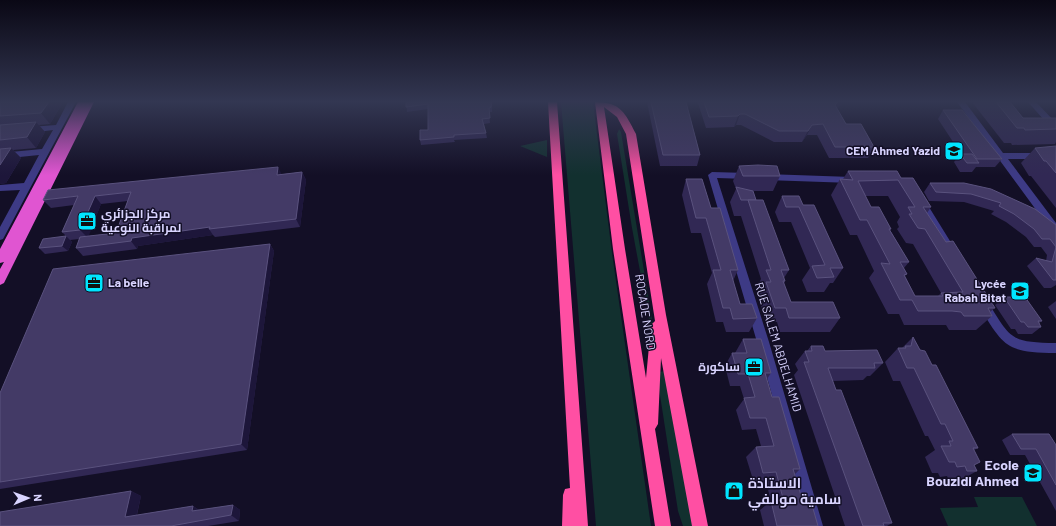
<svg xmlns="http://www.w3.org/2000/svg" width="1056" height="526" viewBox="0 0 1056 526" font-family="Barlow,Cairo,sans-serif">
	<rect width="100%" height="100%" fill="#130f26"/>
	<g fill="#12302f">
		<polygon points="561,102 593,102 612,253 651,526 596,526"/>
		<polygon points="619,129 621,132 653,325 651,326 650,325 632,228 617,134"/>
		<polygon points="547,140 547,157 520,146"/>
		<polygon points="666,371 694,526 683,526 678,511 657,376 658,372"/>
		<polygon points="974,497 1022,497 1037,526 948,526 940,508 978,507"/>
	</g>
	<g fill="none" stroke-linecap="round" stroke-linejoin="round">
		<g fill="#3d3a85" fill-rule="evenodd">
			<polygon points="68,102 76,102 3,239 0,240 0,227 20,190 0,191 0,185 24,183 39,155 0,159 0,153 42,149 53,130 30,133 26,130 30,127 56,125"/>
			<polygon points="957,102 965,102 1003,153 1056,153 1056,159 1008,159 1056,223 1056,234 1053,233"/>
			<polygon points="1028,102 1036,102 1056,123 1056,131 1053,130"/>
			<polygon points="712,172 748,173 752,176 748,179 717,178 769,342 823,526 809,526 757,342 708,175"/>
			<polygon points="766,174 852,177 856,180 852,183 766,180 762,177"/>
			<polygon points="921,198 924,199 950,241 952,244 950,247 944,247 916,201"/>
			<path d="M984 301 988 302C1011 340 1011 342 1056 343V353C1008 352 1005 349 980 308L979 305 980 302Z"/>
		</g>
		<polygon fill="#e055d1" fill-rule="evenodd" points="78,102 94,102 4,283 0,285 0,269 4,262 0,263 0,249"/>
		<g fill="#ff4fa3" fill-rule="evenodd">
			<polygon points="548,102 557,102 588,526 562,526 563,495 565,489 570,488"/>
			<path d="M595 102C621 102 625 113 636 134L666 315 708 526H692L661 358 658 424 655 429 671 526H655L613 249ZM604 107 617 117 626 134 655 321 651 325 646 378 625 249Z"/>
		</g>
	</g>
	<g fill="#312854" fill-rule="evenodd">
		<polygon points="0,102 63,102 50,124 39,125 45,132 36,148 13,150 21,158 6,183 0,184"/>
		<polygon points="406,102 492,102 492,112 489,112 490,123 484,124 486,133 487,138 454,140 455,142 421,145 420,140 428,130 428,109 407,112"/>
		<polygon points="647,102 686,102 700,155 697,166 660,166"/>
		<polygon points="698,102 843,102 837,108 846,124 874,147 868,158 829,158 817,135 807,135 802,142 774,142 741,125 736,125 734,127 706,128 698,103"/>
		<polygon points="972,102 1010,102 1023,118 1056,118 1056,142 1055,144 1012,145 1011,143 1004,143"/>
		<polygon points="943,110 1002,159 995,167 976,167 972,172 960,172 954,162 960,154 961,154 938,119"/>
		<polygon points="1056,147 1056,208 1031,176 1029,176 1021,163 1035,148"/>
		<polygon points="739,166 780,176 773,191 753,191 756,200 789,270 784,278 785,281 784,284 791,302 840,318 830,332 780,332 777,322 766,322 758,296 761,291 758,285 761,279 741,216 734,216 730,202 736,189 733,181"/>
		<path d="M848 171 901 178 931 207 927 213 946 242 995 308 990 312 992 316 976 330H949L946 325H904L899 314H888L869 278 874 271 857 235H850L831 195 840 179H843ZM865 196H888L900 217 897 222 899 227 897 229 906 243 913 244 941 293 938 296H915L905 276 907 274 904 268 909 262 890 230 891 229 871 207Z"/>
		<path d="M302 172 306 180 300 227 215 237 213 235 138 246 137 249 83 256 76 248 79 239 70 240 72 242 68 251 45 254 39 248 66 236 62 232 74 205 51 208 43 200ZM128 201 116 233 88 236 101 204Z"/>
		<polygon points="686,179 711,208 738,270 733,281 740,304 757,318 749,332 726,332 723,322 716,322 707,284 712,273 701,233 691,233 682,195"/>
		<polygon points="930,183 964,183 1056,225 1056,285 1051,288 1044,288 1027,266 1036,258 1046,261 1047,255 1041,247 1034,247 1026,237 1006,222 991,214 994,211 964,202 929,201 924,192"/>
		<polygon points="782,196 803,205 843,268 833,283 830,283 824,292 807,292 802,280 810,268 791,222 779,222 775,212"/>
		<polygon points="270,244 274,251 247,450 0,489 0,393"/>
		<polygon points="1004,297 1042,321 1039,323 1041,327 1032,334 1018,334 1015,329 1011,329 995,305"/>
		<polygon points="1056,301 1056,319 1048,307"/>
		<polygon points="913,337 920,350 932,365 978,448 974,450 974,465 977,471 959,481 949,481 947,476 940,477 938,473 932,473 925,457 935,450 928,436 925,436 900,381 893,381 885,362 898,348 902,348"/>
		<polygon points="743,339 771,373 767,379 772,397 800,469 795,474 802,499 818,526 764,526 760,510 771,501 766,482 754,483 746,457 756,447 761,446 756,429 742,430 736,410 744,399 740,386 730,386 725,366 732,353 735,353"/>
		<polygon points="811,346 825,351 883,363 870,376 867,376 863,380 833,381 836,390 892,523 887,526 845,526 794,375 798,370 795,364 805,351 807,351"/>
		<polygon points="1012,434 1056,445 1056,511 1025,455 1010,455 1002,440"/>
		<polygon points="131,491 141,496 137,515 193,506 199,510 233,505 240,510 239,521 208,526 0,526"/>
	</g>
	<g fill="#1d163a">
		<polygon points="49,102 63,102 50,124 41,113"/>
		<polygon points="838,102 843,102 829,116 835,105"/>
		<polygon points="740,114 736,125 734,127 738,116"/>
		<polygon points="36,122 45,132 36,148 27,137"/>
		<polygon points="812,125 807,135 802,142 808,131"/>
		<polygon points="11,148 21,158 6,183 0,184 0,165"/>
		<polygon points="278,167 282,175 277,175"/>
		<polygon points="302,172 306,180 300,227 296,219"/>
		<polygon points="95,196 101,204 88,238 80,230"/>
		<polygon points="210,227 209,229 213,235 138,246 137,249 131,241 132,238"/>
		<polygon points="66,236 72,242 68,251 62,246"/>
		<polygon points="270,244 274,251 247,450 241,444"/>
		<polygon points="131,491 141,496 135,522 125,517"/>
		<polygon points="233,505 240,510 239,521 231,515"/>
		<polygon points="193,506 201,511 192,511"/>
	</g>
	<g fill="#433a66" stroke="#5a527e" fill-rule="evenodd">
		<polygon points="0,102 49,102 41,113 0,116"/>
		<polygon points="406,102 492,102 491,107 489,108 490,118 482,119 486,133 454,135 454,137 420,140 420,130 428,130 428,104 406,107"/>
		<polygon points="651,102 686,102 700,155 663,155"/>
		<polygon points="704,102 838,102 835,105 846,124 861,124 874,147 835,147 823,124 812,125 808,131 779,131 745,114 740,114 738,116 709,117"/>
		<polygon points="996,102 1010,102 1023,118 1056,118 1056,129 1025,130 1024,128 1017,128"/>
		<polygon points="943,110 962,110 1002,159 977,159"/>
		<polygon points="36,122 27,137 0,140 0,125"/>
		<polygon points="1056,146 1056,173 1046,161 1044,161 1035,148"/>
		<polygon points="11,148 0,165 0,149"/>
		<polygon points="960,154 972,154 979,163 967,163"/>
		<polygon points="758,165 777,166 780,176 743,176 739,166"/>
		<polygon points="278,167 277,175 302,172 296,219 209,229 210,227 132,238 131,241 76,248 80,237 116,233 131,192 95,196 80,230 62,232 78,196 43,200 48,190"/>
		<path d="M848 171H897L901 178H913L931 207H923L946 242 953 241 995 308H988L992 316H964L961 312 952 311H918L912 300H900L881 263 890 264 867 220H860L840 179 853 180ZM898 180 915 207H908L912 214H909L918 228 925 229 963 292 941 293 943 296H915L904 275 907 274 900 262H909L889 229H891L879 207H871L858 181Z"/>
		<polygon points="686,179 702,179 711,208 720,208 738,270 730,270 740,304 752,304 757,318 733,319 730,308 723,308 713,270 721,270 706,218 696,218"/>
		<polygon points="930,183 964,183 991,189 1035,209 1056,225 1056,280 1053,280 1036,258 1052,262 1056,247 1050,239 1042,239 1034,229 1014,214 999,206 1001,203 971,194 936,192"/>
		<polygon points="736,187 753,191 756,200 741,200"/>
		<polygon points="782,196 799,196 803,205 814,205 843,268 830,268 834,277 817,278 812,266 825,265 799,207 786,207"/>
		<polygon points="748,200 763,200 789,270 781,270 785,281 783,281 791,302 833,302 840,318 789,318 786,308 775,308 766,282 771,282 766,270 771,270"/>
		<polygon points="66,236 62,246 39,248 43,239"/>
		<polygon points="270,244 241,444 0,482 0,393 53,269"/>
		<polygon points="1004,297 1025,297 1042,321 1038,321 1041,327 1028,327 1024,322 1021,322"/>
		<polygon points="913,337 920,350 925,351 932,365 936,365 978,448 973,448 980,462 974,465 977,471 967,471 965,466 957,467 955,462 949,462 941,446 951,446 949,441 953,441 945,424 941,424 914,368 907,368 898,348 906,348 905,346 911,346"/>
		<polygon points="743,339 761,339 771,373 765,373 772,397 779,397 800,469 793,469 802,499 810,498 818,526 777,526 771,501 784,502 776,472 763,473 756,447 774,446 766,418 750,418 744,398 755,397 748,374 738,374 732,353 747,353"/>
		<polygon points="811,346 823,346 825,351 877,350 883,363 874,363 875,368 828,368 836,390 841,390 892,523 883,523 884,526 863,526 804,362 809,362 805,351 812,351"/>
		<polygon points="1012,434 1049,434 1056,445 1056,485 1036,449 1021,449"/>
		<polygon points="131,491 125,517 193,506 192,511 233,505 231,515 171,526 0,526 0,512"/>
	</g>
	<linearGradient id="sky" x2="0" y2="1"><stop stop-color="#0a0815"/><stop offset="0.58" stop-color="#333752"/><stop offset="1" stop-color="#333752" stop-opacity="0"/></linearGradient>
	<rect width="1056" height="175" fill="url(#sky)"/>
	<defs>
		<g id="school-square" transform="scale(1)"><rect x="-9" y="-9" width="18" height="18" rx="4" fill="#00e5ff" stroke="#130f26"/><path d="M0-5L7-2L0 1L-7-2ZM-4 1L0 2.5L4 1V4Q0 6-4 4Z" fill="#111"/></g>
		<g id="office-square" transform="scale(1)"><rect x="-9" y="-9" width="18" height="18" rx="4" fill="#00e5ff" stroke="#130f26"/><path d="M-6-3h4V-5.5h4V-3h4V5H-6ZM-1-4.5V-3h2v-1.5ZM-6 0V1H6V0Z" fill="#111"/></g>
		<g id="shop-square" transform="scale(1)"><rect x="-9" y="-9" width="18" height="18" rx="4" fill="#00e5ff" stroke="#130f26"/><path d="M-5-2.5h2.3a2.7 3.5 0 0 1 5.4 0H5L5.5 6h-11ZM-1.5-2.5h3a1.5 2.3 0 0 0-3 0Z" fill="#111"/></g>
	</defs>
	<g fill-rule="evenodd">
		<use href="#school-square" x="954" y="151"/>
		<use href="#office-square" x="87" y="221"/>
		<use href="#office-square" x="94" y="283"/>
		<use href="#school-square" x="1020" y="291"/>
		<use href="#office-square" x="754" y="367"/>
		<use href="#school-square" x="1033" y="473"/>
		<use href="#shop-square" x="734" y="491"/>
	</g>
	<g text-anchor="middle" stroke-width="3" stroke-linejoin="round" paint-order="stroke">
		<g font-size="12" font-weight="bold" fill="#d9d4ff" stroke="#130f26" text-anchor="end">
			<text x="940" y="155">CEM Ahmed Yazid</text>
			<text x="101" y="218" text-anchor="start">مركز الجزائري<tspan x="101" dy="14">لمراقبة النوعية</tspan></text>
			<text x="108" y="287" text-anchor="start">La belle</text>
			<text x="1006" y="288">Lycée<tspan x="1006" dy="14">Rabah Bitat</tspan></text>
			<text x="740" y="371">ساكورة</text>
		</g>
		<g font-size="12" fill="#d9d4ff" stroke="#130f26">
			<text transform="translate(645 312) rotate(81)" y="4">ROCADE NORD</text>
			<text transform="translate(778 347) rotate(73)" y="4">RUE SALEM ABDELHAMID</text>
		</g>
		<g font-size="14" font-weight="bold" fill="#d9d4ff" stroke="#130f26" text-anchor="end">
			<text x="1019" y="470">Ecole<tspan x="1019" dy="16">Bouzidi Ahmed</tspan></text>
			<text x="748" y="488" text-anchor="start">الاستاذة<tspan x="748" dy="16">سامية موالفي</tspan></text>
		</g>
	</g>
	<g transform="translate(28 498) rotate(88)" stroke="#130f26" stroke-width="3" paint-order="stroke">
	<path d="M0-3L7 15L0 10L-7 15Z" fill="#d9d4ff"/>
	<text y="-6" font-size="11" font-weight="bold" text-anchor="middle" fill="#d9d4ff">N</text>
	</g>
</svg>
